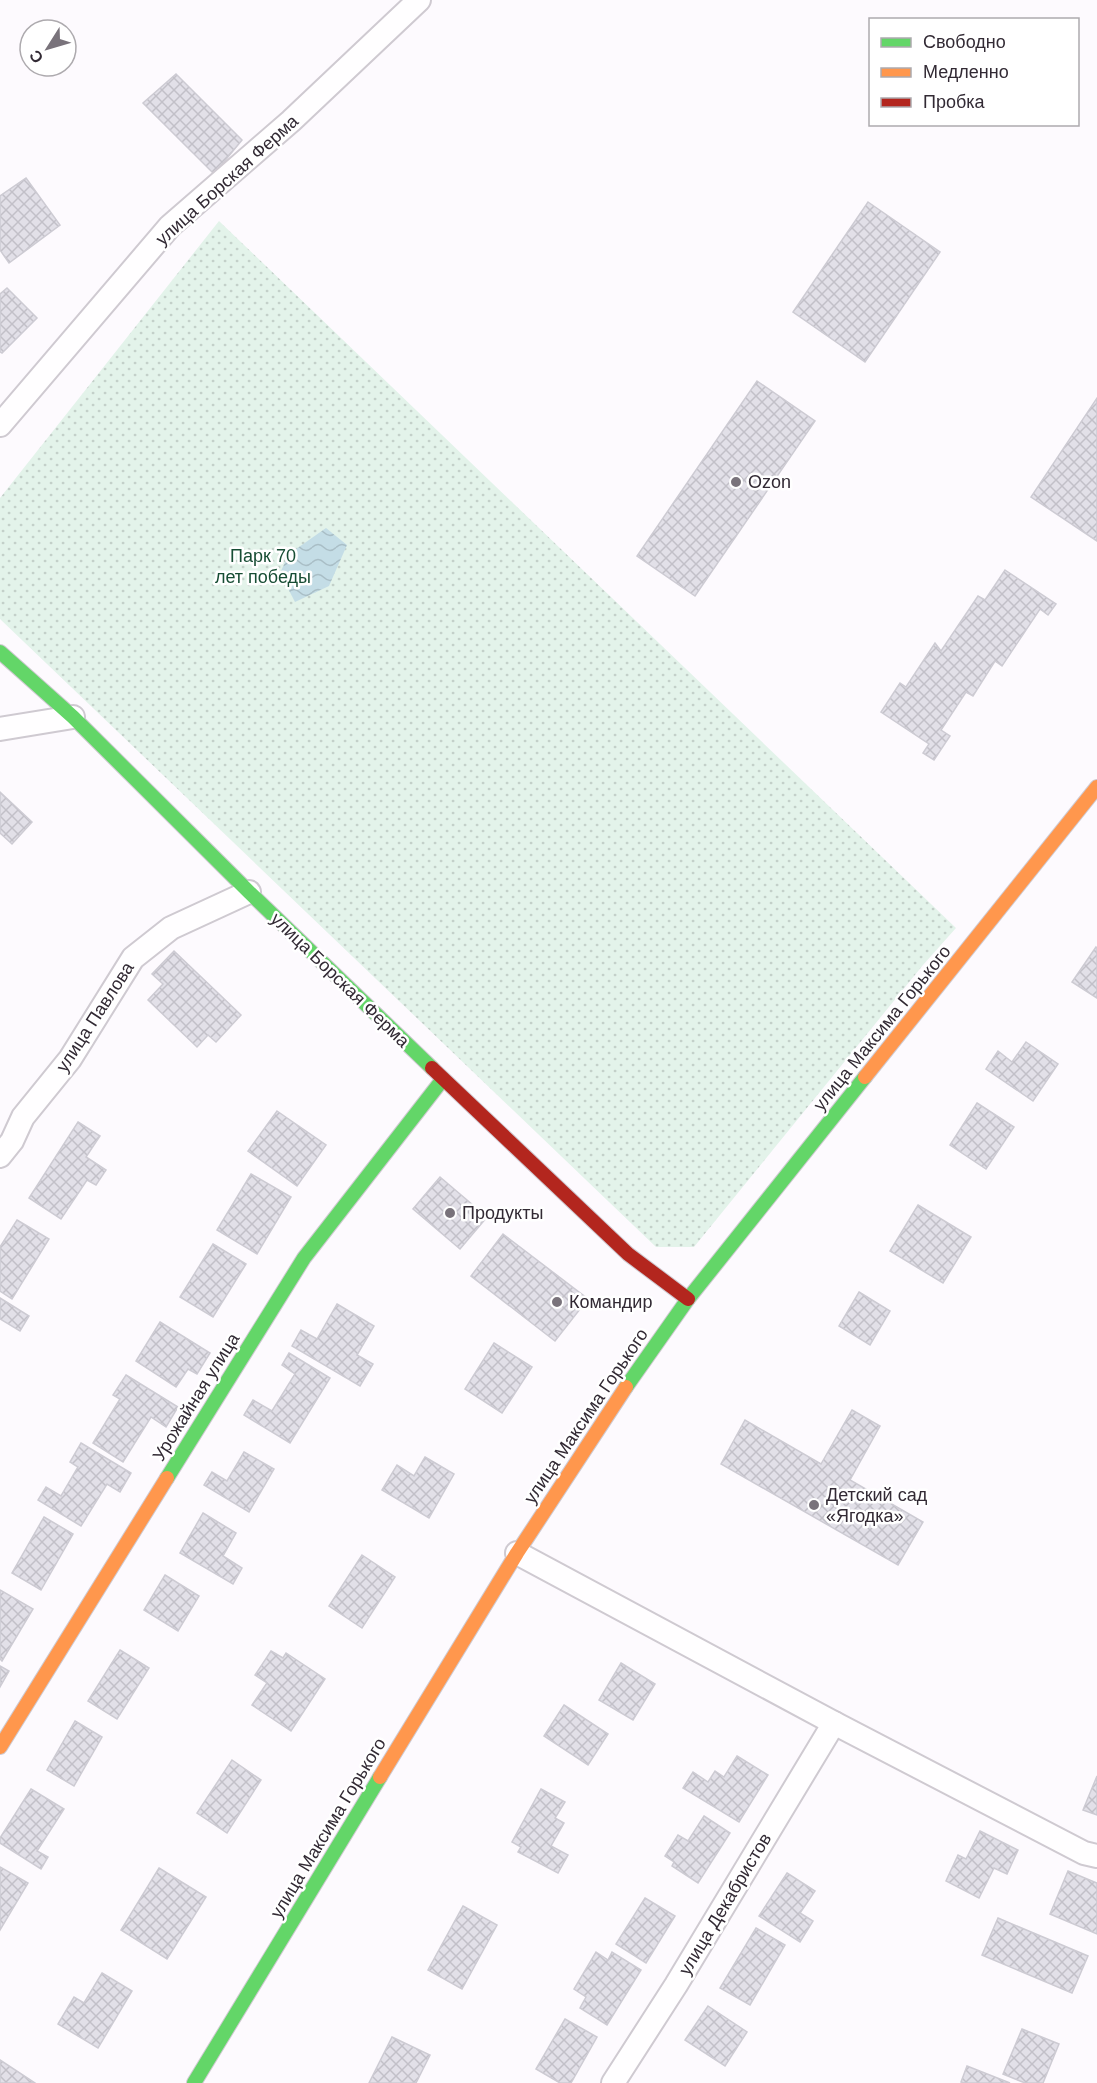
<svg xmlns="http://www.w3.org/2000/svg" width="1097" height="2083" viewBox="0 0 1097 2083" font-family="Arial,sans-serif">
	<defs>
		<pattern id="park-dots" width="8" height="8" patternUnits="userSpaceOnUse" patternTransform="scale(1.5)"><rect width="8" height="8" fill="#e3f3ea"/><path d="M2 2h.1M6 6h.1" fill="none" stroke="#c3d0c9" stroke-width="1.8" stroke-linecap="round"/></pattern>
		<pattern id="water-waves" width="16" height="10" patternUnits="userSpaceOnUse" patternTransform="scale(1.5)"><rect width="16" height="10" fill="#c4dde6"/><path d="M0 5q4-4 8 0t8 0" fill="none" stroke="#a9bec6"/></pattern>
		<pattern id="building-cross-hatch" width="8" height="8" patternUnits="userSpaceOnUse" patternTransform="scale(1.5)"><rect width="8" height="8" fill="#e2e0e8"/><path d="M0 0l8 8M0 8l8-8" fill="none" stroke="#c2c0c8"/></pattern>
	</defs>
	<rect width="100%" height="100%" fill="#fdfafe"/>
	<polygon fill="url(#park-dots)" points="219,221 956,928 923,965 694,1247 656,1247 0,619 0,498"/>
	<polygon fill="url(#water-waves)" points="326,528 347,545 329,586 295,602 280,573 289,554"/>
	<g fill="url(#building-cross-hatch)" stroke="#cdcbd3" stroke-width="1.5">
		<polygon points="176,74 242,140 214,174 143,103"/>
		<polygon points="26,178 60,225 9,263 0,250 0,196"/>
		<polygon points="868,202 940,252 865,362 793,312"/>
		<polygon points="7,288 37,318 2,353 0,352 0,294"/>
		<polygon points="757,381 815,421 695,596 637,556"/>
		<polygon points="1097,398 1097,541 1031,497"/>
		<polygon points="1005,570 1056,604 1048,615 1040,609 1002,666 995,661 973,696 966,692 941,730 950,736 934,760 923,753 929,744 881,712 900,683 906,687 935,643 941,651 978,596 985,600"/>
		<polygon points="0,792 32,822 12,844 0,833"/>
		<polygon points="1096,947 1097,948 1097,998 1072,982"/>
		<polygon points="174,951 241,1015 216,1042 208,1035 197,1047 148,1000 163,984 152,974"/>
		<polygon points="1026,1042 1058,1064 1033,1101 986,1069 998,1051 1012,1062"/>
		<polygon points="977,1103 1014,1127 986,1169 950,1145"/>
		<polygon points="277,1111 326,1145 297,1186 248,1151"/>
		<polygon points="78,1122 100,1136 86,1157 106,1170 96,1185 87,1180 61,1219 29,1198"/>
		<polygon points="251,1174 291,1197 257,1254 217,1230"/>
		<polygon points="440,1177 487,1217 460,1249 413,1209"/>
		<polygon points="918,1205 971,1237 943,1283 890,1251"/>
		<polygon points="17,1220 49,1239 12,1299 0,1291 0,1247"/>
		<polygon points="503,1234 588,1299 555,1341 471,1276"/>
		<polygon points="213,1244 246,1264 213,1317 180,1297"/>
		<polygon points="859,1292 890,1311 870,1345 839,1326"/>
		<polygon points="0,1298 29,1316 20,1331 0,1319"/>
		<polygon points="337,1304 374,1326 357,1355 373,1364 360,1386 292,1346 301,1330 317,1339"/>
		<polygon points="160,1322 210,1353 197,1374 188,1369 176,1387 136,1361"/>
		<polygon points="494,1343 532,1367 502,1413 465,1389"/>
		<polygon points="289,1353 330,1378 290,1443 244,1415 253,1400 272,1411 295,1374 282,1365"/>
		<polygon points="126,1375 178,1407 166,1427 151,1417 123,1462 93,1443 120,1399 113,1395"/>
		<polygon points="852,1410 880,1426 850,1480 923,1522 898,1565 721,1464 745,1420 821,1464"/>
		<polygon points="81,1443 131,1473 120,1492 107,1484 81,1526 38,1500 46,1487 61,1496 78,1467 70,1462"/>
		<polygon points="244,1452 274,1469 249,1512 204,1485 212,1472 227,1481"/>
		<polygon points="425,1457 454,1474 429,1518 382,1490 397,1465 414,1476"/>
		<polygon points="203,1513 236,1533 223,1556 242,1568 233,1584 180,1553"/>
		<polygon points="44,1517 73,1534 41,1590 12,1573"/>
		<polygon points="362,1555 395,1577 362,1628 329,1606"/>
		<polygon points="165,1575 199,1596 178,1631 144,1610"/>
		<polygon points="0,1590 33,1609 2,1661 0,1659"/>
		<polygon points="120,1650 149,1668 117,1719 88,1701"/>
		<polygon points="271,1651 283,1658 286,1653 325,1679 291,1731 252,1705 267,1683 255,1675"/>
		<polygon points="621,1663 655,1684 633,1720 599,1700"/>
		<polygon points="0,1666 9,1671 0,1687"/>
		<polygon points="564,1705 608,1734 588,1765 544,1736"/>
		<polygon points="75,1721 102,1737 74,1786 47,1770"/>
		<polygon points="737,1756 768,1775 739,1822 683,1788 693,1772 708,1782 715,1771 724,1777"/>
		<polygon points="232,1760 261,1780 227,1833 197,1813"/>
		<polygon points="1097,1776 1097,1815 1083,1810"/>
		<polygon points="31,1789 64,1809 37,1851 48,1857 41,1869 0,1843 0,1838"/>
		<polygon points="541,1789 565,1802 555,1818 564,1823 551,1846 568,1855 558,1873 518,1852 521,1847 512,1842"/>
		<polygon points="704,1816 730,1833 698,1883 672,1866 674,1862 665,1856 678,1835 688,1841"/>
		<polygon points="980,1831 1018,1850 1007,1874 994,1868 979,1898 946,1881 958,1855 966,1859"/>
		<polygon points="0,1867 28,1883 0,1930"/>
		<polygon points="159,1868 206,1897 167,1959 121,1930"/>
		<polygon points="1068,1871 1097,1883 1097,1934 1050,1914"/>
		<polygon points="787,1873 815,1891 800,1913 813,1921 800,1942 759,1916"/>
		<polygon points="645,1898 675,1916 646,1963 616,1944"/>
		<polygon points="463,1906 497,1925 462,1989 428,1970"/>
		<polygon points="998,1918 1088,1956 1072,1993 982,1955"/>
		<polygon points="756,1928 785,1945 750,2005 720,1988"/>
		<polygon points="596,1952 608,1960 612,1952 641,1970 607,2025 580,2008 586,1997 574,1989"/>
		<polygon points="102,1973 132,1991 98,2048 58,2024 74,1997 84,2003"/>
		<polygon points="708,2006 747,2032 725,2066 685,2040"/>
		<polygon points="565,2019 597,2037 571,2083 560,2083 536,2069"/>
		<polygon points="1022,2029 1059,2044 1043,2083 1025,2083 1003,2074"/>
		<polygon points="392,2037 430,2055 416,2083 369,2083"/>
		<polygon points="0,2060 35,2083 0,2083"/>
		<polygon points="967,2066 1010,2083 964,2083 961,2082"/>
	</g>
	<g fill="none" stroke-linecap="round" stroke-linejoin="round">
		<g stroke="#cfcad1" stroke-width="26">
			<g id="street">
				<polyline points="0,425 170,226 291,121 419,0"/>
				<polyline points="0,729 73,717"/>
				<polyline points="0,1156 12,1141 23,1117 70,1059 133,958 171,928 249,892"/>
				<polyline points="517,1553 834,1723 1084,1853 1097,1856"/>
				<polyline points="613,2083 676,1985 834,1723"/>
			</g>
		</g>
		<g stroke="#cfcad1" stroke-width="16">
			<g id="fast">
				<polyline points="0,652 73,717 249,892 432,1068"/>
				<polyline points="626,1387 688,1299 865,1077"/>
				<polyline points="167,1478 304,1258 443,1079"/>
				<polyline points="194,2083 380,1777"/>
			</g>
		</g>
		<g stroke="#cfcad1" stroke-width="16">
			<g id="slow">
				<polyline points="865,1077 1097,787"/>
				<polyline points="0,1747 167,1478"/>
				<polyline points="380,1777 517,1553 626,1387"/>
			</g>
		</g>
		<g stroke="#cfcad1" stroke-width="16">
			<polyline id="jam" points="432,1068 628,1254 688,1299"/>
		</g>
		<use href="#street" stroke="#fffeff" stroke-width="22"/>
		<use href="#fast" stroke="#63d668" stroke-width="14"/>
		<use href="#slow" stroke="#ff974d" stroke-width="14"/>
		<use href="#jam" stroke="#b3261e" stroke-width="14"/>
	</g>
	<g fill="#79737b" stroke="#fff" stroke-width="2">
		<circle cx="736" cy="482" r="6"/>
		<circle cx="450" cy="1213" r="6"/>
		<circle cx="557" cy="1302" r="6"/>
		<circle cx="814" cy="1505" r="6"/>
	</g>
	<g text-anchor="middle" stroke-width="5" stroke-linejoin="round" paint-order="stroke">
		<g font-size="18" fill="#322a34" stroke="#fff">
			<text transform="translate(227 180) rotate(-42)" y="6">улица Борская Ферма</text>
			<text transform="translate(340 980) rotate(44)" y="6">улица Борская Ферма</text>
			<text transform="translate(95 1017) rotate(-57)" y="6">улица Павлова</text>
			<text transform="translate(882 1028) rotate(-51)" y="6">улица Максима Горького</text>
			<text transform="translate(196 1397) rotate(-58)" y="6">Урожайная улица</text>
			<text transform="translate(586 1416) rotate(-56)" y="6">улица Максима Горького</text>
			<text transform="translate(328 1828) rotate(-59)" y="6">улица Максима Горького</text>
			<text transform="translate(725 1904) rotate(-59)" y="6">улица Декабристов</text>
		</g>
		<g font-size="18" fill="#322a34" stroke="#fff" text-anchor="start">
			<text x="748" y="488">Ozon</text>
			<text x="462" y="1219">Продукты</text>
			<text x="569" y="1308">Командир</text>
			<text x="826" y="1501">Детский сад<tspan x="826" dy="21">«Ягодка»</tspan></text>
		</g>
		<g font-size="18" fill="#174d34" stroke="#fff">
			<text x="263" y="562">Парк 70<tspan x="263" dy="21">лет победы</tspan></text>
		</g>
	</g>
	<rect x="869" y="18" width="210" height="108" fill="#ffffff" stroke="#adaaae" stroke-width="1.5"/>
	<rect x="881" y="38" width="30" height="9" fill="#63d668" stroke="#adaaae" stroke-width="1.5"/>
	<text x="923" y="48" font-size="18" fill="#322a34">Свободно</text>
	<rect x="881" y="68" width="30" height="9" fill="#ff974d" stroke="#adaaae" stroke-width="1.5"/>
	<text x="923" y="78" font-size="18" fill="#322a34">Медленно</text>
	<rect x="881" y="98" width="30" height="9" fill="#b3261e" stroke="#adaaae" stroke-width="1.5"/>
	<text x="923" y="108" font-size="18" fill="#322a34">Пробка</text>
	<g transform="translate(48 48) rotate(233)"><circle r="28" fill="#ffffff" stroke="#adaaae" stroke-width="1.5"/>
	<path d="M0-4.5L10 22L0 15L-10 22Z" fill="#79737b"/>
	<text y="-9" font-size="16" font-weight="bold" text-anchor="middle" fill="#322a34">С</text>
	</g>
</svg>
